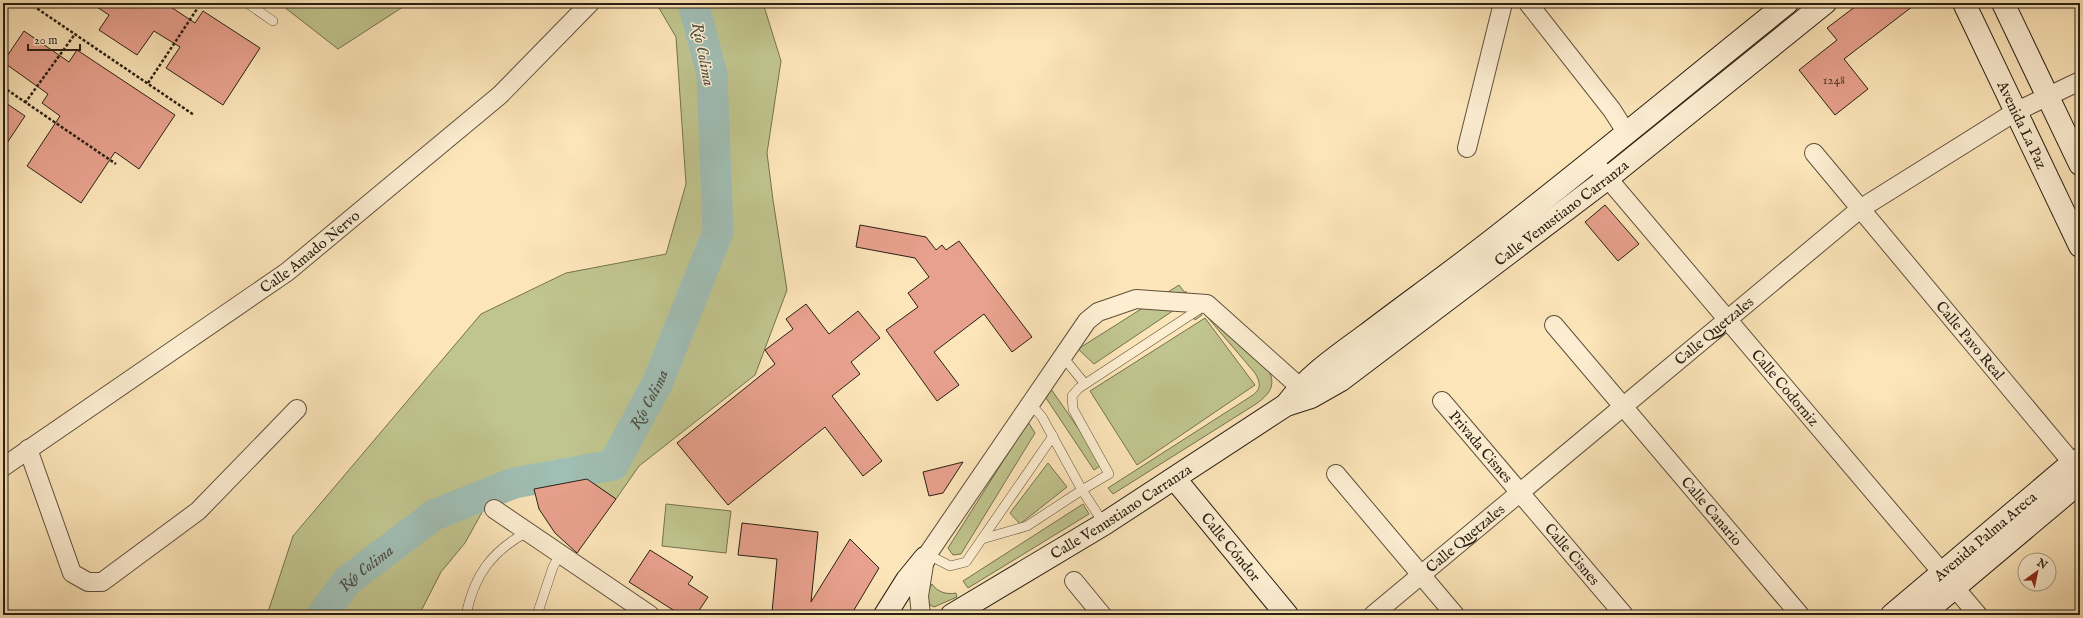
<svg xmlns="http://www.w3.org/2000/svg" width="2083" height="618" viewBox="0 0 2083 618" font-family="'IM FELL English',serif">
	<rect width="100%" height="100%" fill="#fce5b9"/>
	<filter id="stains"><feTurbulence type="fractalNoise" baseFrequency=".005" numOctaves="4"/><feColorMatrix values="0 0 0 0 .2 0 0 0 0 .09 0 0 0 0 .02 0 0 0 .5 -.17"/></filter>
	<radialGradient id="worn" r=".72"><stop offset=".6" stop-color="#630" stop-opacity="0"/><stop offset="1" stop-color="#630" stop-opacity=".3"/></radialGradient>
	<g fill="#c0c48e" stroke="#747250">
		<polygon points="279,3 409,3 338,49"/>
		<polygon points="656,3 763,3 781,61 767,153 773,200 787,290 755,375 639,466 616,499 587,479 491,496 465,543 441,572 419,615 267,615 293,536 481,314 566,273 666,254 686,184 676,37"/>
		<polygon points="1179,285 1202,315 1195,320 1183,304 1094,364 1078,349"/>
		<path d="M1185 291 1265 364C1277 382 1273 392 1256 404L1113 494 1108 488 1253 395C1262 388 1260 382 1255 373Z"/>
		<polygon points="1205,318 1255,385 1137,465 1090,391"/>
		<polygon points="1051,389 1103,464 1094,470 1046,398"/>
		<polygon points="1028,422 1035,433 961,554 953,555 948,548"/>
		<polygon points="1048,463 1067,487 1020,524 1010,513"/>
		<polygon points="666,504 731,511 726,553 662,546"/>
		<polygon points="1083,504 1089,514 968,588 963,581"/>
		<path d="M932 584C937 592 947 595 956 593L957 597 934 607 930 605 926 595Z"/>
	</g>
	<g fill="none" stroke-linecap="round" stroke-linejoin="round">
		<path stroke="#a0beb4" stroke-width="31" id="s1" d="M322 615 347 581 434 515 514 483 613 465 657 384 718 232 712 74 693 3"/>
	</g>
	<g fill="#e8a18e" stroke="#292013">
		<polygon points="91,3 165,3 195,23 203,11 260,48 223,105 166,68 180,47 154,31 137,55 99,30 109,15"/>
		<polygon points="1860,3 1917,3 1844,59 1868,89 1835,115 1799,70 1837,40 1827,28"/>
		<polygon points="24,31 69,62 77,50 175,115 139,169 115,152 81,203 27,166 60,116 42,103 48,94 3,62"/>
		<polygon points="3,101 25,116 3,149"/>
		<polygon points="1605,205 1639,244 1618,261 1585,222"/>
		<polygon points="860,225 926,237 936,250 942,245 946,250 959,241 1032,337 1012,352 984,314 934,352 959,385 937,401 886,330 918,307 908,293 929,277 915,258 856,247"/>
		<polygon points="806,304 829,334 858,311 880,338 851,362 860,374 832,396 882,461 863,476 825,427 728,505 677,443 775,364 765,350 793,329 786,319"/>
		<polygon points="963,462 943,493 929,496 923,472"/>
		<polygon points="587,479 616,499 577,553 555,533 539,509 534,489"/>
		<polygon points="742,523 818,532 811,602 850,539 879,568 851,615 800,615 772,612 777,559 738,555"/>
		<polygon points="650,550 693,577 688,584 708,597 696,615 681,615 629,582"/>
	</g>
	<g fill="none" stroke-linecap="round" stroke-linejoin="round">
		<g stroke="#5e513c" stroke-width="10">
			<g id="lane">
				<polyline points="247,3 273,21"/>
				<polyline points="1063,357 1085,384"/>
				<polyline points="1030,403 1042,417 1082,490 1109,474 1073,409 1072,396 1079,388 1204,306"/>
				<polyline points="982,539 1027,526 1082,490 1104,524"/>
				<polyline points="927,554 950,566 966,562 1053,436"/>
				<path d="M466 615C474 575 492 551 527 532"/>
				<polyline points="537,615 553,567 560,554"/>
			</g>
		</g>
		<g stroke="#5e513c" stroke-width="20">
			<g id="street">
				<polyline points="1528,3 1612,110 1626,132"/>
				<polyline points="1467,148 1503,3"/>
				<path id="s2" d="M1814 153 2080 472"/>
				<path id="s3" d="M1599 168 1978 615"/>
				<path id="s4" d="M1554 325 1800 615"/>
				<path id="s5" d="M1442 401 1624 615"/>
				<polyline points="28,449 72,573 88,582 102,582 198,511 297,409"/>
				<path id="s6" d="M3 467 287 272 500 95 590 3"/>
				<polyline points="1336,474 1455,615"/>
				<polyline points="494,509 650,615"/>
				<polyline points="1074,581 1102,615"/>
				<polyline points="921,615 919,596 925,558 1087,321 1098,312 1136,299 1207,304 1311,397"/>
				<path id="s7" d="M1373 615 1860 209 2015 112 2080 81"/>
			</g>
		</g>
		<g stroke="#292013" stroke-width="24">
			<g id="secondary">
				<path id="s8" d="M1964 3 2080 246"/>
				<polyline points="2003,3 2080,164"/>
				<path d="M1286 405C1308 376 1337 356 1366 335 1400 309 1435 284 1469 258 1577 175 1681 88 1787 3"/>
				<path id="s9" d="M1175 479 1287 615"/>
				<polyline points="885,615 907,580 925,558"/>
				<path id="s10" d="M952 615 1104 524 1286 405 1311 397 1341 380 1608 178 1825 3"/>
				<path id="s11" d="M1892 615 2072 463 2080 459"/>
				<polyline points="1922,615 2080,482"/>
			</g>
		</g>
		<g stroke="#292013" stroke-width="2.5" stroke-dasharray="3 2" stroke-linecap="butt">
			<polyline points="29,3 194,115"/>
			<polyline points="148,83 201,3"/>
			<polyline points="3,87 116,164"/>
			<polyline points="25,103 75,34"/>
		</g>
		<use href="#lane" stroke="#fdeed2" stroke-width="9"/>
		<use href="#street" stroke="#fdeed2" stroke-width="18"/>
		<use href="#secondary" stroke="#fdeed2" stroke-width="22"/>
	</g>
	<g text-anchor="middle" stroke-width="3" stroke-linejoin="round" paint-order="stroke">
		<g font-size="13" fill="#594032">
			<text x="1834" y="84">1248</text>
		</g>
		<g font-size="15" fill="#292013" stroke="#fdeed2">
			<text dy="5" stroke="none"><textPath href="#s8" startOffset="135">Avenida La Paz</textPath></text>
			<text dy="5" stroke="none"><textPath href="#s10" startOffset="732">Calle Venustiano Carranza</textPath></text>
			<text dy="5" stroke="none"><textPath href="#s6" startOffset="375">Calle Amado Nervo</textPath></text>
			<text dy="5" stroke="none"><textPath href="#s7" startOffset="444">Calle Quetzales</textPath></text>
			<text dy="5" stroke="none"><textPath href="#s2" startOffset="244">Calle Pavo Real</textPath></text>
			<text dy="5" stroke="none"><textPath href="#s3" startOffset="288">Calle Codorniz</textPath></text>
			<text dy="5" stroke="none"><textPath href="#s5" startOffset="60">Privada Cisnes</textPath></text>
			<text dy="5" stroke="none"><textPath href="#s4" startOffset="244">Calle Canario</textPath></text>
			<text dy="5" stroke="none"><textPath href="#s10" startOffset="198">Calle Venustiano Carranza</textPath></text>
			<text dy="5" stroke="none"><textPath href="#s11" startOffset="122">Avenida Palma Areca</textPath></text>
			<text dy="5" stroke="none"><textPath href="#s7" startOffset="120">Calle Quetzales</textPath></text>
			<text dy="5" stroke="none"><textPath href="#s9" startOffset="88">Calle Cóndor</textPath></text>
			<text dy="5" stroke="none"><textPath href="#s5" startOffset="201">Calle Cisnes</textPath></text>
		</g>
		<g font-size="16" font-style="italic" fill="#4d4f43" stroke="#fdeed2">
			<text transform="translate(704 54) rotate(79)" y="6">Río Colima</text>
			<text dy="6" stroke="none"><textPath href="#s1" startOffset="413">Río Colima</textPath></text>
			<text dy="6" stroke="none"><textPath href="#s1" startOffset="65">Río Colima</textPath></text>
		</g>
	</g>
	<rect width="2083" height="618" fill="none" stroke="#fce5b9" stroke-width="16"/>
	<rect x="4" y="4" width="2075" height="610" fill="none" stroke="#292013" stroke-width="2"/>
	<rect x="8" y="8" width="2067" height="602" fill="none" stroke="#292013"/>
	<g transform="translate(2037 572) rotate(33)"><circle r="19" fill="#fdeed2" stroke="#a89c86"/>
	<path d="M0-3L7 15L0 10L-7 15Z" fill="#8f2418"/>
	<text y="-6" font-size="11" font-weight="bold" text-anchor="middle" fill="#292013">N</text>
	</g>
	<path d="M28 44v6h52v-6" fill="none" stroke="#292013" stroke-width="2"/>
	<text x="34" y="44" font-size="12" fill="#292013" stroke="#fdeed2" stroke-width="3" paint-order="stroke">20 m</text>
	<rect width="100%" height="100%" filter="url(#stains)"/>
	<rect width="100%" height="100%" fill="url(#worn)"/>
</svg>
